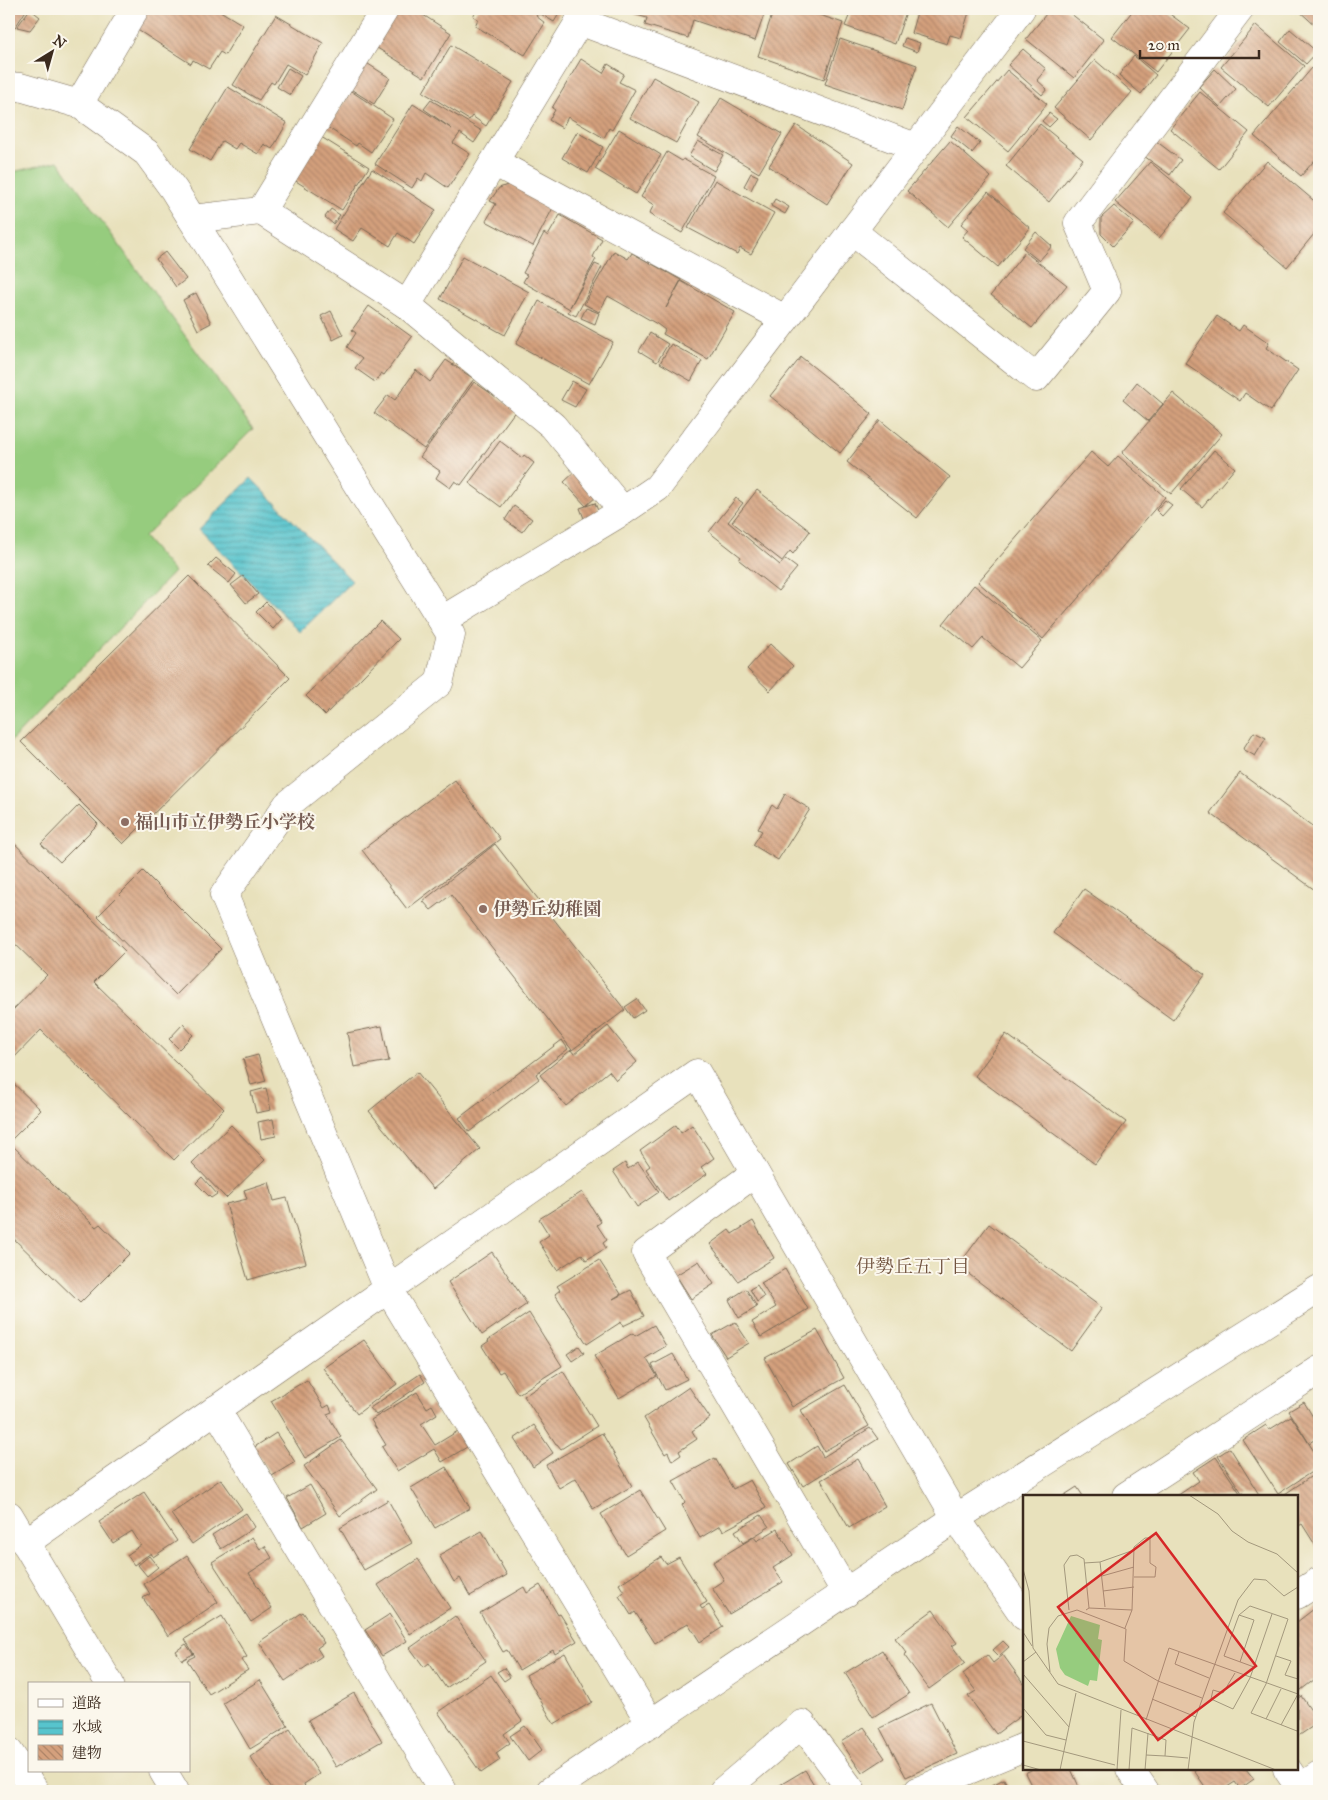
<svg xmlns="http://www.w3.org/2000/svg" width="1328" height="1800" viewBox="0 0 1328 1800" font-family="'IM FELL Great Primer','Noto Serif JP',serif">
	<defs>
		<pattern id="water-rules" width="6" height="5" patternUnits="userSpaceOnUse" patternTransform="scale(1.25)"><rect width="6" height="5" fill="#57c4cd"/><path d="M0 2.5h6" fill="none" stroke="#499fa6"/></pattern>
		<pattern id="building-back-hatch" width="6" height="6" patternUnits="userSpaceOnUse" patternTransform="scale(1.25)"><rect width="6" height="6" fill="#d4a07d"/><path d="M-1 5l2 2M0 0l6 6M5-1l2 2" fill="none" stroke="#ad8366"/></pattern>
	</defs>
	<rect width="100%" height="100%" fill="#fbf7ec"/>
	<filter id="ink" filterUnits="userSpaceOnUse"><feTurbulence type="fractalNoise" baseFrequency=".02" numOctaves="2"/><feDisplacementMap in="SourceGraphic" scale="10" xChannelSelector="R" yChannelSelector="G"/><feConvolveMatrix kernelMatrix="1 2 1 2 8 2 1 2 1" color-interpolation-filters="sRGB"/></filter>
	<filter id="wash" filterUnits="userSpaceOnUse"><feTurbulence type="fractalNoise" baseFrequency=".0096" numOctaves="4" result="noise"/><feDisplacementMap in="SourceGraphic" scale="20" xChannelSelector="R" yChannelSelector="G"/><feGaussianBlur stdDeviation="1.12" result="paint"/><feColorMatrix in="noise" values="0 0 0 0 0 0 0 0 0 0 0 0 0 0 0 0 0 1.4 0 .05"/><feComposite in="paint" operator="in"/></filter>
	<g filter="url(#wash)">
		<rect width="100%" height="100%" fill="#e8e1bc"/>
		<polygon fill="#96cc7e" stroke="#687b4e" points="58,161 253,429 144,537 174,572 9,743 9,173"/>
		<polygon fill="url(#water-rules)" stroke="#497776" points="251,478 352,581 300,632 199,529"/>
		<g id="blocks">
			<g fill="url(#building-back-hatch)">
				<polygon points="9,9 27,9 10,35 9,34"/>
				<polygon points="30,9 40,17 30,30 17,27"/>
				<polygon points="148,9 217,9 243,25 225,55 220,52 209,69 193,60 191,64 136,29"/>
				<polygon points="398,9 414,9 451,33 424,77 374,46"/>
				<polygon points="478,9 540,9 536,16 545,23 525,55 475,26 478,19 473,16"/>
				<polygon points="542,9 562,9 554,22 539,13"/>
				<polygon points="635,9 766,9 755,41 693,20 688,38 645,25 647,18 633,14"/>
				<polygon points="774,9 802,9 843,23 824,79 758,56"/>
				<polygon points="852,9 907,9 895,44 845,26"/>
				<polygon points="918,9 970,9 961,38 950,35 947,44 911,33"/>
				<polygon points="1050,9 1065,9 1104,40 1074,78 1026,39"/>
				<polygon points="1134,9 1163,9 1190,29 1156,72 1112,37"/>
				<polygon points="1297,9 1319,9 1319,29"/>
				<polygon points="276,15 323,43 305,75 286,64 274,84 271,82 259,100 233,85"/>
				<polygon points="1256,25 1304,66 1269,107 1221,67"/>
				<polygon points="1290,29 1317,52 1306,64 1280,42"/>
				<polygon points="905,38 920,43 917,52 902,46"/>
				<polygon points="840,39 917,65 902,110 825,84"/>
				<polygon points="451,45 513,82 486,126 472,116 469,120 423,92"/>
				<polygon points="1023,49 1046,69 1037,80 1047,89 1042,95 1008,65"/>
				<polygon points="1134,56 1156,75 1141,94 1119,75"/>
				<polygon points="581,59 603,73 608,64 624,74 619,82 635,90 612,130 609,128 604,138 568,117 562,128 549,120 555,110 552,108"/>
				<polygon points="1095,60 1132,92 1091,140 1054,108"/>
				<polygon points="365,62 390,78 374,104 349,88"/>
				<polygon points="288,68 301,76 290,95 277,87"/>
				<polygon points="1312,68 1319,73 1319,155 1301,176 1254,136"/>
				<polygon points="1215,69 1236,89 1220,107 1199,87"/>
				<polygon points="1007,70 1047,104 1008,151 967,117"/>
				<polygon points="653,77 699,102 676,143 630,118"/>
				<polygon points="228,87 287,123 272,149 264,144 258,154 239,143 235,149 222,141 210,161 190,149"/>
				<polygon points="351,91 393,119 371,152 358,143 356,146 324,125 337,113"/>
				<polygon points="1200,92 1249,132 1219,169 1170,129"/>
				<polygon points="721,98 782,134 759,173 698,137"/>
				<polygon points="431,100 482,131 474,143 460,133 453,143 470,154 448,188 426,173 422,181 418,178 412,188 375,164 413,104 452,129 424,109"/>
				<polygon points="1049,113 1057,119 1049,127 1042,121"/>
				<polygon points="1040,124 1083,159 1049,202 1006,166"/>
				<polygon points="796,125 853,163 827,204 769,166"/>
				<polygon points="958,126 980,143 972,153 951,136"/>
				<polygon points="619,129 661,155 636,194 595,169"/>
				<polygon points="577,132 603,147 588,173 562,158"/>
				<polygon points="318,135 369,167 342,210 291,178"/>
				<polygon points="698,141 723,155 714,171 689,156"/>
				<polygon points="950,141 991,177 948,227 907,191"/>
				<polygon points="1156,141 1181,160 1170,175 1144,156"/>
				<polygon points="667,152 682,161 683,159 714,176 682,233 649,214 654,205 641,197"/>
				<polygon points="1267,161 1319,205 1319,228 1287,267 1223,213"/>
				<polygon points="1150,162 1193,198 1159,238 1115,202"/>
				<polygon points="372,169 436,210 414,244 398,233 390,246 362,228 353,241 334,229"/>
				<polygon points="751,173 758,176 751,190 744,186"/>
				<polygon points="715,180 774,213 751,254 740,248 737,254 688,228"/>
				<polygon points="513,183 554,206 533,246 486,221 496,204 490,201 499,188"/>
				<polygon points="988,192 1030,228 998,267 962,237 968,230 961,224"/>
				<polygon points="775,199 789,207 785,214 771,206"/>
				<polygon points="1114,206 1134,223 1113,246 1101,234 1101,218"/>
				<polygon points="331,209 340,215 333,224 325,217"/>
				<polygon points="560,215 602,239 593,257 596,259 570,307 595,264 602,267 576,316 568,312 570,309 523,282 527,275 523,273 544,233 548,236"/>
				<polygon points="1036,232 1052,246 1039,261 1023,248"/>
				<polygon points="614,251 628,259 632,253 681,280 666,308 681,281 735,312 708,359 663,334 665,330 657,324 608,296 599,312 584,304"/>
				<polygon points="165,252 186,279 176,287 156,259"/>
				<polygon points="1025,252 1067,285 1032,328 991,295"/>
				<polygon points="463,256 529,292 505,335 440,299"/>
				<polygon points="196,293 211,323 198,330 183,300"/>
				<polygon points="539,301 613,342 589,384 516,344"/>
				<polygon points="369,306 412,337 384,375 381,373 375,382 355,368 362,359 347,347 356,333 352,330"/>
				<polygon points="586,308 599,313 595,324 581,318"/>
				<polygon points="331,311 343,335 333,340 321,316"/>
				<polygon points="1217,316 1239,331 1243,325 1269,343 1266,348 1298,370 1271,411 1245,393 1240,401 1185,363"/>
				<polygon points="650,333 668,344 657,362 639,351"/>
				<polygon points="671,344 702,361 691,381 660,363"/>
				<polygon points="801,357 872,414 840,453 770,396"/>
				<polygon points="446,360 474,379 424,449 374,413 388,395 395,400 416,370 430,382"/>
				<polygon points="572,381 586,389 575,407 561,400"/>
				<polygon points="474,382 516,410 461,485 455,481 450,488 436,478 440,471 420,457"/>
				<polygon points="1137,382 1163,404 1148,421 1123,400"/>
				<polygon points="1173,393 1222,434 1171,494 1122,453"/>
				<polygon points="880,420 950,477 917,518 847,462"/>
				<polygon points="500,441 522,458 524,455 534,463 501,507 469,483"/>
				<polygon points="1214,450 1235,468 1202,507 1181,489"/>
				<polygon points="1091,452 1108,467 1118,456 1165,497 1043,639 978,582"/>
				<polygon points="576,471 598,495 586,506 564,482"/>
				<polygon points="757,490 810,531 793,554 790,551 782,561 732,522"/>
				<polygon points="736,498 743,503 728,522 780,565 785,559 797,568 778,591 739,560 741,557 709,532"/>
				<polygon points="1165,500 1172,505 1162,516 1156,510"/>
				<polygon points="595,503 600,516 585,521 580,508"/>
				<polygon points="514,506 532,519 522,532 505,520"/>
				<polygon points="216,558 236,574 229,583 208,566"/>
				<polygon points="189,576 290,678 123,844 21,742"/>
				<polygon points="243,576 258,594 246,603 231,585"/>
				<polygon points="974,585 1042,641 1019,668 983,638 973,649 943,624"/>
				<polygon points="266,602 282,619 273,629 256,612"/>
				<polygon points="380,621 399,639 325,715 306,696"/>
				<polygon points="770,644 793,666 770,691 747,669"/>
				<polygon points="1254,732 1266,738 1255,756 1243,749"/>
				<polygon points="1240,773 1319,831 1319,893 1210,813"/>
				<polygon points="455,780 500,839 407,909 362,850"/>
				<polygon points="785,794 810,809 778,860 753,845 762,831 758,829 772,805 777,809"/>
				<polygon points="79,805 98,824 60,862 41,844"/>
				<polygon points="9,838 125,951 94,982 224,1109 174,1160 41,1030 9,1063 9,1014 47,975 9,938"/>
				<polygon points="495,844 625,1010 572,1050 451,895 431,910 423,901"/>
				<polygon points="143,871 221,949 176,995 98,916"/>
				<polygon points="1084,889 1205,975 1173,1020 1053,933"/>
				<polygon points="637,999 645,1010 633,1018 625,1007"/>
				<polygon points="183,1024 193,1035 179,1049 169,1039"/>
				<polygon points="382,1026 389,1061 354,1067 347,1033"/>
				<polygon points="608,1026 637,1062 616,1080 609,1071 566,1106 540,1075 571,1050 574,1054"/>
				<polygon points="1006,1034 1126,1122 1095,1164 975,1076"/>
				<polygon points="562,1040 568,1049 536,1074 539,1079 469,1132 459,1118"/>
				<polygon points="258,1055 266,1081 251,1085 243,1059"/>
				<polygon points="417,1072 480,1149 433,1189 369,1111"/>
				<polygon points="9,1079 41,1110 9,1142 96,1227 100,1224 130,1253 80,1303 9,1234"/>
				<polygon points="266,1088 271,1110 256,1113 251,1092"/>
				<polygon points="273,1119 276,1136 261,1139 258,1122"/>
				<polygon points="231,1125 265,1160 226,1198 192,1163"/>
				<polygon points="676,1125 681,1133 692,1125 714,1158 701,1167 707,1174 668,1201 646,1169 650,1166 640,1151"/>
				<polygon points="638,1162 659,1192 637,1207 613,1171 625,1163 628,1169"/>
				<polygon points="202,1177 217,1194 211,1198 196,1183"/>
				<polygon points="269,1182 274,1201 287,1198 306,1263 248,1280 226,1204 247,1199 244,1190"/>
				<polygon points="582,1192 601,1222 597,1225 607,1240 603,1243 606,1248 586,1260 582,1254 557,1270 539,1242 549,1235 539,1219"/>
				<polygon points="753,1221 774,1258 738,1281 710,1244 729,1230 732,1234"/>
				<polygon points="989,1224 1102,1308 1071,1351 958,1266"/>
				<polygon points="492,1252 527,1304 482,1335 448,1282"/>
				<polygon points="599,1260 621,1294 613,1299 631,1290 644,1316 623,1326 621,1322 587,1344 555,1294 560,1290 557,1286"/>
				<polygon points="699,1261 714,1284 691,1299 676,1275"/>
				<polygon points="785,1269 808,1309 761,1337 752,1322 776,1307 761,1283"/>
				<polygon points="757,1285 764,1297 757,1302 750,1289"/>
				<polygon points="746,1289 757,1307 739,1318 729,1300"/>
				<polygon points="529,1313 562,1366 518,1394 503,1371 499,1373 482,1346 489,1341 488,1340"/>
				<polygon points="735,1322 749,1343 726,1357 712,1335"/>
				<polygon points="654,1325 666,1346 646,1358 657,1376 619,1398 594,1356 633,1333 635,1336"/>
				<polygon points="817,1330 844,1378 792,1407 765,1358"/>
				<polygon points="364,1340 397,1384 357,1414 323,1368"/>
				<polygon points="579,1346 584,1353 572,1361 567,1354"/>
				<polygon points="673,1354 687,1379 665,1390 652,1365"/>
				<polygon points="563,1371 597,1426 561,1449 557,1444 556,1444 524,1396"/>
				<polygon points="420,1374 425,1382 376,1415 370,1408"/>
				<polygon points="307,1380 324,1408 329,1405 332,1412 327,1414 341,1437 305,1458 271,1401"/>
				<polygon points="845,1385 869,1426 824,1451 801,1410"/>
				<polygon points="689,1387 710,1418 692,1431 697,1439 679,1451 681,1455 672,1461 668,1452 665,1454 644,1418"/>
				<polygon points="417,1392 427,1408 432,1405 437,1414 421,1424 435,1445 458,1431 467,1447 442,1462 434,1449 397,1471 382,1447 386,1445 371,1420"/>
				<polygon points="1304,1402 1319,1427 1319,1437 1309,1443 1289,1411"/>
				<polygon points="1291,1416 1319,1459 1319,1467 1278,1494 1243,1440 1266,1425 1269,1430"/>
				<polygon points="534,1425 553,1453 533,1467 514,1439"/>
				<polygon points="870,1428 878,1439 803,1486 789,1464 817,1446 823,1457"/>
				<polygon points="276,1433 295,1462 272,1476 253,1448"/>
				<polygon points="602,1433 632,1486 593,1509 576,1478 559,1488 546,1465"/>
				<polygon points="341,1440 377,1489 340,1516 304,1466"/>
				<polygon points="1230,1448 1260,1496 1244,1496 1218,1456"/>
				<polygon points="1216,1457 1242,1496 1177,1496 1199,1481 1193,1472"/>
				<polygon points="715,1458 733,1489 750,1480 766,1508 723,1531 720,1526 700,1538 682,1505 685,1502 673,1481"/>
				<polygon points="858,1459 885,1506 849,1528 821,1480"/>
				<polygon points="446,1467 470,1508 435,1528 411,1488"/>
				<polygon points="1319,1471 1319,1551 1302,1524 1297,1527 1297,1496 1282,1496"/>
				<polygon points="221,1479 242,1509 192,1544 171,1514"/>
				<polygon points="310,1485 326,1513 303,1527 287,1498"/>
				<polygon points="1077,1487 1083,1496 1063,1496"/>
				<polygon points="640,1490 665,1531 626,1555 601,1514"/>
				<polygon points="144,1492 177,1541 153,1557 151,1553 134,1565 127,1555 141,1545 132,1531 113,1543 99,1522"/>
				<polygon points="388,1500 412,1543 364,1570 340,1528"/>
				<polygon points="246,1513 255,1527 221,1549 212,1535"/>
				<polygon points="761,1515 769,1527 743,1543 735,1531"/>
				<polygon points="777,1529 793,1555 773,1568 783,1582 729,1614 712,1588 724,1580 713,1562 754,1537 757,1541"/>
				<polygon points="482,1531 507,1575 470,1596 460,1578 454,1582 439,1555"/>
				<polygon points="252,1537 260,1549 265,1546 272,1558 249,1573 272,1608 251,1622 212,1562"/>
				<polygon points="187,1555 218,1602 168,1636 143,1598 150,1594 144,1584"/>
				<polygon points="149,1556 158,1567 147,1576 138,1565"/>
				<polygon points="661,1557 666,1564 679,1557 707,1602 700,1606 702,1609 709,1605 723,1627 700,1642 688,1623 655,1643 635,1612 631,1615 619,1596 624,1592 619,1584"/>
				<polygon points="418,1559 450,1608 410,1634 378,1585"/>
				<polygon points="540,1585 558,1615 560,1614 577,1641 555,1654 553,1650 519,1670 507,1650 503,1652 480,1613 524,1587 527,1593"/>
				<polygon points="1319,1605 1319,1676 1297,1693 1297,1622"/>
				<polygon points="933,1610 957,1643 952,1646 965,1663 929,1689 904,1655 907,1653 895,1638"/>
				<polygon points="303,1612 324,1643 317,1648 322,1656 285,1681 259,1642"/>
				<polygon points="390,1614 407,1641 382,1656 365,1630"/>
				<polygon points="222,1616 247,1657 241,1660 248,1670 209,1694 187,1660 195,1656 185,1639"/>
				<polygon points="455,1616 486,1661 446,1688 429,1663 424,1667 410,1648"/>
				<polygon points="1003,1641 1009,1647 999,1656 993,1650"/>
				<polygon points="186,1644 193,1654 182,1660 176,1651"/>
				<polygon points="882,1650 909,1694 873,1717 845,1673"/>
				<polygon points="565,1653 592,1702 554,1724 526,1675"/>
				<polygon points="987,1655 993,1663 1003,1655 1024,1684 1024,1713 996,1734 968,1696 976,1691 963,1674"/>
				<polygon points="504,1668 510,1677 504,1681 497,1672"/>
				<polygon points="491,1675 522,1721 504,1734 510,1743 496,1753 500,1760 481,1773 438,1712"/>
				<polygon points="260,1680 288,1726 250,1749 223,1703"/>
				<polygon points="354,1693 382,1741 336,1767 308,1720"/>
				<polygon points="1301,1696 1319,1722 1297,1737 1297,1699"/>
				<polygon points="931,1703 957,1754 906,1777 880,1728"/>
				<polygon points="525,1726 542,1750 528,1761 510,1736"/>
				<polygon points="864,1727 885,1758 862,1773 841,1742"/>
				<polygon points="290,1729 319,1774 304,1784 305,1787 299,1791 274,1791 250,1757"/>
				<polygon points="1033,1769 1071,1769 1081,1791 1034,1791 1025,1773"/>
				<polygon points="1193,1769 1246,1769 1254,1779 1240,1789 1235,1782 1221,1791 1208,1791"/>
				<polygon points="805,1770 818,1791 770,1791"/>
				<polygon points="1004,1779 1010,1791 980,1791"/>
			</g>
		</g>
	</g>
	<g filter="url(#ink)">
		<use href="#blocks" fill-opacity="0" stroke="#786a55" stroke-width="1"/>
		<g fill="none" stroke-linecap="round" stroke-linejoin="round">
			<g stroke="#786a55" stroke-width="29">
				<g id="minor">
					<polyline points="579,21 916,147"/>
					<polyline points="9,86 20,87 79,104 147,153 174,190 192,219 451,635 439,683 287,805 224,895 388,1289 651,1724"/>
					<polyline points="79,104 135,9"/>
					<polyline points="494,162 785,319"/>
					<polyline points="261,211 407,305 553,426 623,511 657,488 1021,9"/>
					<polyline points="192,219 261,211 385,9"/>
					<polyline points="852,231 1036,378 1107,291 1078,223 1240,9"/>
					<polyline points="407,305 587,9"/>
					<polyline points="442,620 623,511"/>
					<polyline points="755,1173 646,1253 846,1593"/>
					<polyline points="216,1409 443,1791"/>
					<polyline points="1126,1496 1319,1370"/>
					<polyline points="9,1515 110,1684"/>
					<polyline points="25,1543 697,1073 956,1518 1024,1616"/>
					<polyline points="1297,1595 1319,1581"/>
					<polyline points="9,1752 35,1791"/>
					<polyline points="1130,1769 1145,1791"/>
					<polyline points="1287,1769 1300,1788"/>
					<polyline points="163,1771 175,1791"/>
					<polyline points="550,1791 956,1518 1319,1289"/>
					<polyline points="723,1791 802,1724 852,1791"/>
					<polyline points="918,1791 1024,1747"/>
					<polyline points="1295,1791 1319,1775"/>
				</g>
			</g>
			<use href="#minor" stroke="#fff" stroke-width="28"/>
		</g>
	</g>
	<g fill="#8d6e63" stroke="#fbf7ec" stroke-width="2">
		<circle cx="125" cy="822" r="5"/>
		<circle cx="483" cy="909" r="5"/>
	</g>
	<g text-anchor="middle" stroke-width="4" stroke-linejoin="round" paint-order="stroke">
		<g font-size="18" font-weight="bold" fill="#785e54" stroke="#fbf7ec" text-anchor="start">
			<text x="135" y="828">福山市立伊勢丘小学校</text>
			<text x="493" y="915">伊勢丘幼稚園</text>
		</g>
		<g font-size="19" fill="#71533f" stroke="#fbf7ec">
			<text x="913" y="1273">伊勢丘五丁目</text>
		</g>
	</g>
	<g transform="translate(1023 1495)">
		<rect width="275" height="275" fill="#e8e1bc"/>
		<path d="M48 121 77 130 75 144 79 145 74 186 67 185 65 191 42 180 37 173 33 154Z" fill="#96cc7e"/>
		<path fill="none" stroke="#a3987d" stroke-width="1" d="M166 0 195 19 209 36 225 47 254 59 275 78M77 67 82 112M61 68 77 67 111 55M0 74 6 96 10 153 35 189 253 275M79 81 111 72M80 96 111 92M66 113 109 115 111 52 122 43H127V68L133 72 132 82H111M46 115 41 70 47 61 54 60 61 64 66 113 63 115M216 120 231 125 217 167M102 133 109 115M0 137 9 151M156 157 152 169 186 183M253 161 268 166 262 180 275 184M0 167 13 157M231 172 201 161 216 120 227 111 265 124 243 189 228 218 274 236 275 233M27 177 24 149 26 133 35 121 54 115 103 134 101 166 135 186 179 203M212 178 200 198 190 195 188 204 210 214 227 183 249 119M0 179 46 232M129 204 173 222M0 213 23 240 43 245M243 224 258 194M123 225 146 153 275 199M258 230 275 199M0 246 92 270M123 260 142 261M0 270 18 275M37 275 53 198M94 275 98 215M106 275 109 233 143 245 142 261 165 263M122 275 125 238M165 275 171 227 215 105 231 84 243 85 261 101 275 92"/>
		<path fill="#d62828" fill-opacity="0.15" stroke="#d62828" stroke-width="2.5" d="M133 38 233 171 135 245 35 112Z"/>
		<rect width="275" height="275" fill="none" stroke="#3b2a1e" stroke-width="2.5"/>
	</g>
	<rect width="1328" height="1800" fill="none" stroke="#fbf7ec" stroke-width="30"/>
	<rect x="28" y="1682" width="162" height="90" fill="#fbf7ec" stroke="#aea59a"/>
	<rect x="38" y="1699" width="25" height="8" fill="#ffffff" stroke="#aea59a"/>
	<text x="72" y="1708" font-size="15" fill="#3b2a1e">道路</text>
	<rect x="38" y="1720" width="25" height="15" fill="url(#water-rules)" stroke="#aea59a"/>
	<text x="72" y="1732" font-size="15" fill="#3b2a1e">水域</text>
	<rect x="38" y="1745" width="25" height="15" fill="url(#building-back-hatch)" stroke="#aea59a"/>
	<text x="72" y="1758" font-size="15" fill="#3b2a1e">建物</text>
	<g transform="translate(52 52) rotate(37)" stroke="#fbf7ec" stroke-width="4" paint-order="stroke">
	<path d="M0-4L9 19L0 12L-9 19Z" fill="#3b2a1e"/>
	<text y="-8" font-size="14" font-weight="bold" text-anchor="middle" fill="#3b2a1e">N</text>
	</g>
	<path d="M1140 50v8h119v-8" fill="none" stroke="#3b2a1e" stroke-width="2.5"/>
	<text x="1148" y="50" font-size="15" fill="#3b2a1e" stroke="#fbf7ec" stroke-width="4" paint-order="stroke">20 m</text>
</svg>
